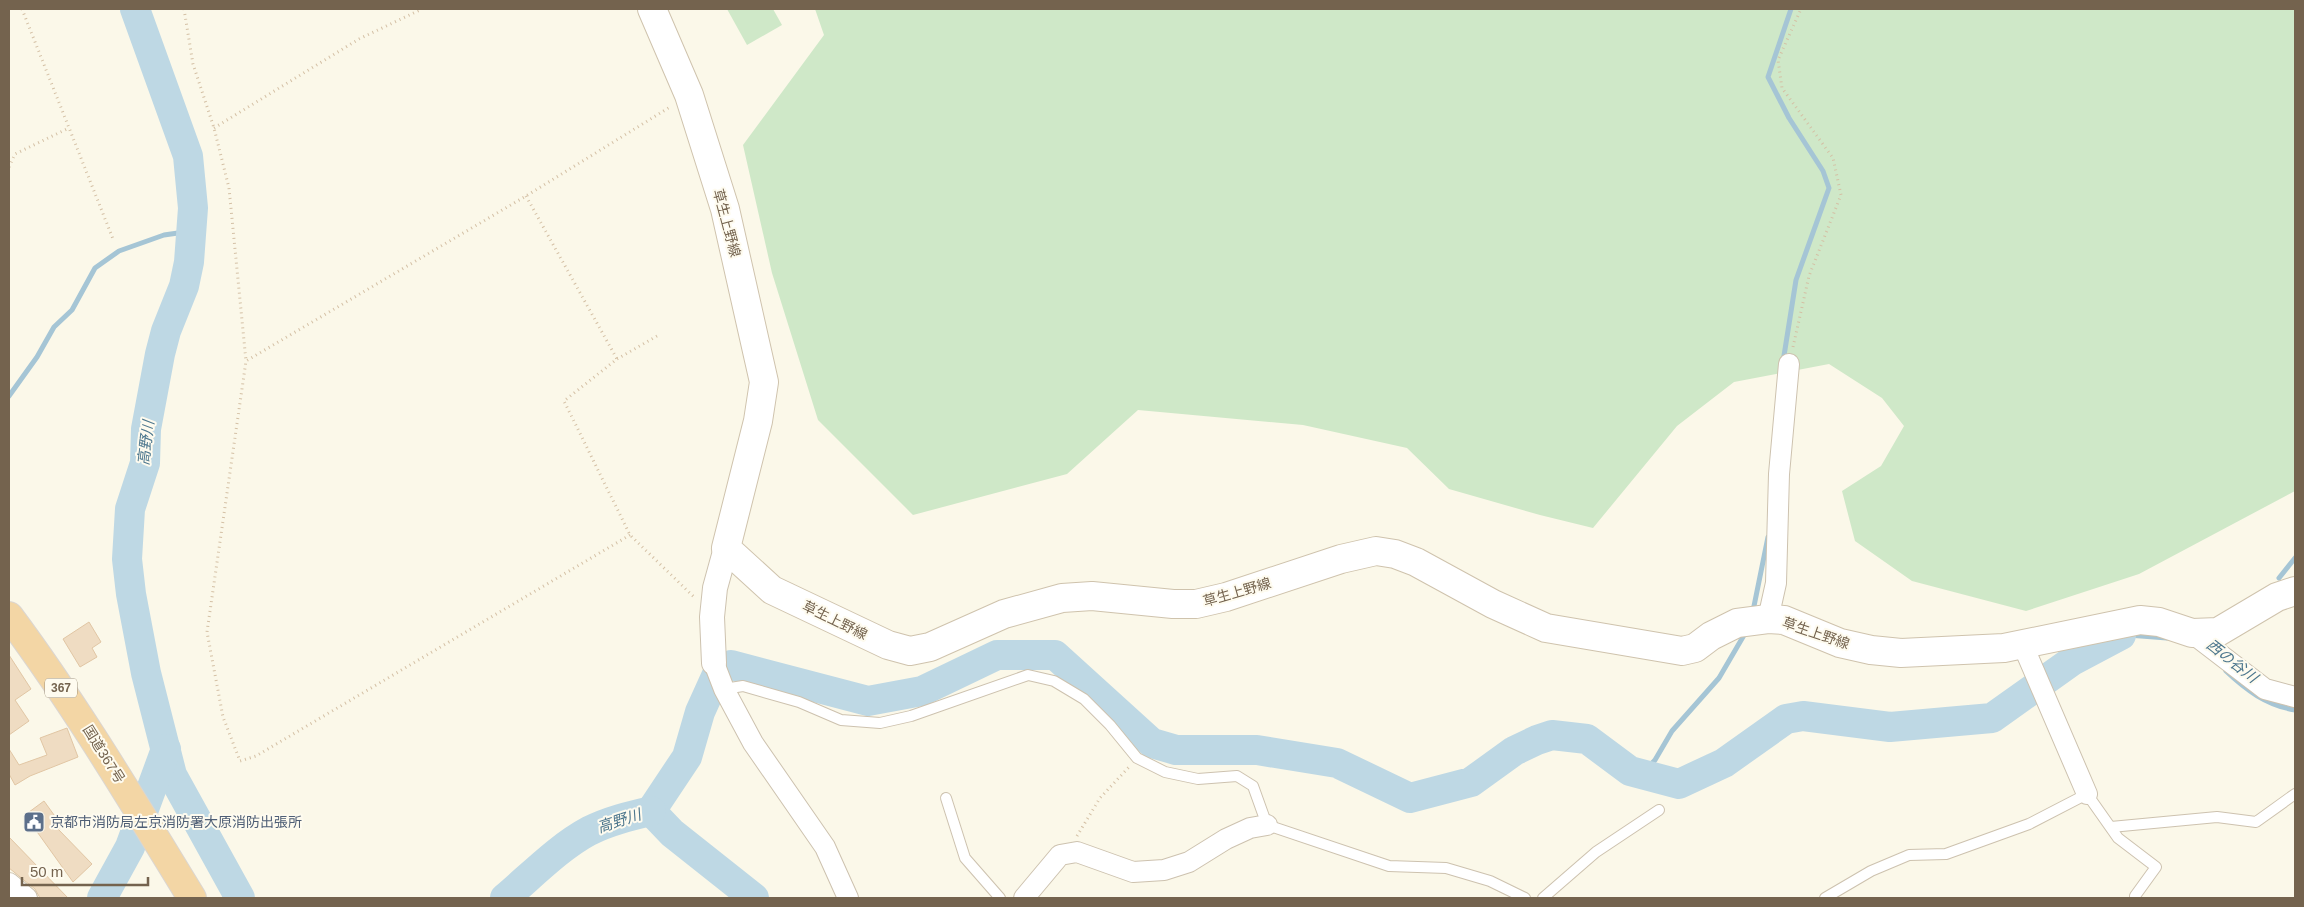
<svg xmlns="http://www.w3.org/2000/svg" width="2304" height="907" viewBox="0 0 2304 907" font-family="Helvetica,'Noto Sans JP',sans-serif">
	<rect width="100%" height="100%" fill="#fbf8e9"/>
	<g fill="#cfe8c8">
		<polygon points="727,9 773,9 782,25 747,45"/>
		<polygon points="815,9 2295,9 2295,491 2139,574 2026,611 1912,581 1855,541 1842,491 1881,466 1904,426 1882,398 1829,364 1734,382 1677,426 1593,528 1540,515 1449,489 1407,448 1303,425 1138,410 1067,474 913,515 818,420 772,273 743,145 824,35"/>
	</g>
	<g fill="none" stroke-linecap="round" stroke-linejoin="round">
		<g stroke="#a5c5d5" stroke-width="5">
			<polyline points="1783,362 1796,280 1829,188 1823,171 1789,118 1768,77 1791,9"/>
			<polyline points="9,396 37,357 54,327 72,310 95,268 119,251 164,235 192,231"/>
			<polyline points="2279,578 2295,558"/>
			<polyline points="1753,611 1768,537"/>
			<polyline points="2128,635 2167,638"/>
			<path d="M2226 671C2246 690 2266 705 2295 710"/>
			<polyline points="1643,773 1655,760 1672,731 1719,678 1747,630"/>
		</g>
		<g stroke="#bed8e4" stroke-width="30">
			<polyline points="135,9 188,156 193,208 189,262 184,286 166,331 160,354 146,429 145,463 130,509 127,559 131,594 146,673 172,775 240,898"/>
			<polyline points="651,811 687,757 700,712 719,670 731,665 868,701 922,691 997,655 1055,655 1152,743 1176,750 1257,750 1337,763 1410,798 1471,782 1514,751 1537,740 1552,735 1587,739 1630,771 1679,784 1724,763 1786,719 1803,716 1890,727 1992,718 2072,661 2121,635"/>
			<polyline points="651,811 672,833 754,898"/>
			<polyline points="102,898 130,847 166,749"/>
			<path d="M505 898C531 876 559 847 589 831 609 821 630 816 651 811"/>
		</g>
	</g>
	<g fill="#efdcc2" stroke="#e1c6a4">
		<polygon points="89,622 101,642 92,648 97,657 80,667 63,639"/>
		<polygon points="9,655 31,689 15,700 29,721 9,735"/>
		<polygon points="67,728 78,757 30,776 15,785 9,774 9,749 19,765 47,755 40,738"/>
		<polygon points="44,801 62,826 58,829 92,864 73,882 25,815"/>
		<polygon points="9,837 68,898 40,898 35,889 9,868"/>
	</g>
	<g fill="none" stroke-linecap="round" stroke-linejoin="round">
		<g stroke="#cdc2af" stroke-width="12">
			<g id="service">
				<polyline points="724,689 743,686 799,702 841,720 880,723 911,716 1028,675 1054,681 1084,699 1110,725 1137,758 1165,772 1198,779 1237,776 1253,786 1267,825 1389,866 1446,868 1490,881 1525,898"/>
				<polyline points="946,798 965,858 1000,898"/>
				<polyline points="2111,827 2217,817 2256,822 2295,794"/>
				<polyline points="1543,898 1596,852 1659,810"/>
				<polyline points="1825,898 1871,871 1909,855 1946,854 2029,824 2087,794 2118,838 2156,867 2135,896"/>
			</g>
		</g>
		<g stroke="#cdc2af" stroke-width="22">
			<g id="minor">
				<polyline points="1768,619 1776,583 1779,474 1789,364"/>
				<polyline points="2192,633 2265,689 2295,697"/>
				<polyline points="2022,643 2087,794"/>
				<polyline points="714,663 724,689 753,743 825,847 848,898"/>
				<polyline points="9,883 27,898"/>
				<polyline points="1024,898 1060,855 1077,852 1133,872 1164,870 1189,862 1226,839 1250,828 1267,825"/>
			</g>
		</g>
		<g stroke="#cdc2af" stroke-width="26">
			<polyline id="tertiary" points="714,663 712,617 715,588 726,548"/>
		</g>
		<g stroke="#cfc3ad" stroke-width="30">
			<polyline id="secondary" points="652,9 689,95 725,209 764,382 758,421 726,548 772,590 888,645 910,651 930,647 1004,614 1062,598 1092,596 1173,604 1196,604 1226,597 1341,559 1376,551 1395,554 1416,562 1493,604 1546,628 1682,651 1695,648 1711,636 1737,623 1768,619 1784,620 1840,643 1871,650 1901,653 2004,648 2140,620 2159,622 2192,633 2218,632 2277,597 2295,591"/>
		</g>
		<g stroke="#dbd6d1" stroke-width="30">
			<path id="trunk" d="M9 616C76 706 133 802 192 898"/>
		</g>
		<g stroke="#d4c0a5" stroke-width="3" stroke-dasharray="1 4" stroke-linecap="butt">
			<polyline points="22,9 113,239"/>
			<polyline points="184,9 193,64 214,128 229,188 246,361"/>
			<polyline points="214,128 359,39 422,9"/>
			<polyline points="9,167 15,154 69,128"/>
			<polyline points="526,196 617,359"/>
			<polyline points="657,336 617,359 564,401 630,535 694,597"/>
			<polyline points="1793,347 1809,276 1841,195 1833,158 1782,88 1778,60 1801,9"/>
			<polyline points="630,535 256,756 240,761 223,717 207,632 246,361 526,196 670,107"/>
			<polyline points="1077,836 1100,798 1129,767"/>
		</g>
		<use href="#service" stroke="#fff" stroke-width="10"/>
		<use href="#minor" stroke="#fff" stroke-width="20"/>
		<use href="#tertiary" stroke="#fff" stroke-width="24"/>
		<use href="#secondary" stroke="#fff" stroke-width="28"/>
		<use href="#trunk" stroke="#f3d6a5" stroke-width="28"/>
	</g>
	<defs>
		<g id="civic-square" transform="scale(1.125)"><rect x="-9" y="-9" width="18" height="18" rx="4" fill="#5c6f8a" stroke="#fefbef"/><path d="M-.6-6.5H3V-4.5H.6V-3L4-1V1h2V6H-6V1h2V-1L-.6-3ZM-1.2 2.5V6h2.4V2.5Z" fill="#fff"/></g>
	</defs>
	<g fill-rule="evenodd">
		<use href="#civic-square" x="34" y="822"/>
	</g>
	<g text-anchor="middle" stroke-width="4" stroke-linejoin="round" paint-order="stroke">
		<rect fill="#fefbef" stroke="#9d917e" stroke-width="1" x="45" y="678.5" width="32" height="19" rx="4"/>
		<g font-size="12" font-weight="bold" fill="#74634e">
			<text x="61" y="692">367</text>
		</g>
		<g font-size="14" fill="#74634e" stroke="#fefbef">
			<text transform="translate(727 223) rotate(75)" y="5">草生上野線</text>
			<text transform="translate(1237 592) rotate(-16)" y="5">草生上野線</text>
			<text transform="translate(835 620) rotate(26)" y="5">草生上野線</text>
			<text transform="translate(1816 633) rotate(19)" y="5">草生上野線</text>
			<text transform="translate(104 754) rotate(58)" y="5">国道367号</text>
		</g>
		<g font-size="14" fill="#4e5e75" stroke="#fefbef" text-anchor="start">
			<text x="50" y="827">京都市消防局左京消防署大原消防出張所</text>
		</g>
		<g font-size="15" font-style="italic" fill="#4c768d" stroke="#fefbef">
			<text transform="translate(146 443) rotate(-83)" y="5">高野川</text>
			<text transform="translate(2232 661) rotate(38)" y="5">西の谷川</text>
			<text transform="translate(619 821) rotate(-18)" y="5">高野川</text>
		</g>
	</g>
	<rect width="2304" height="907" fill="none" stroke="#74634e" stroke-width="20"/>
	<path d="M22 877v8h126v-8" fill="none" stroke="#74634e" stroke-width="2.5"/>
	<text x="30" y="877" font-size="15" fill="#74634e" stroke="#fefbef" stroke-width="4" paint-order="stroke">50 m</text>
</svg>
